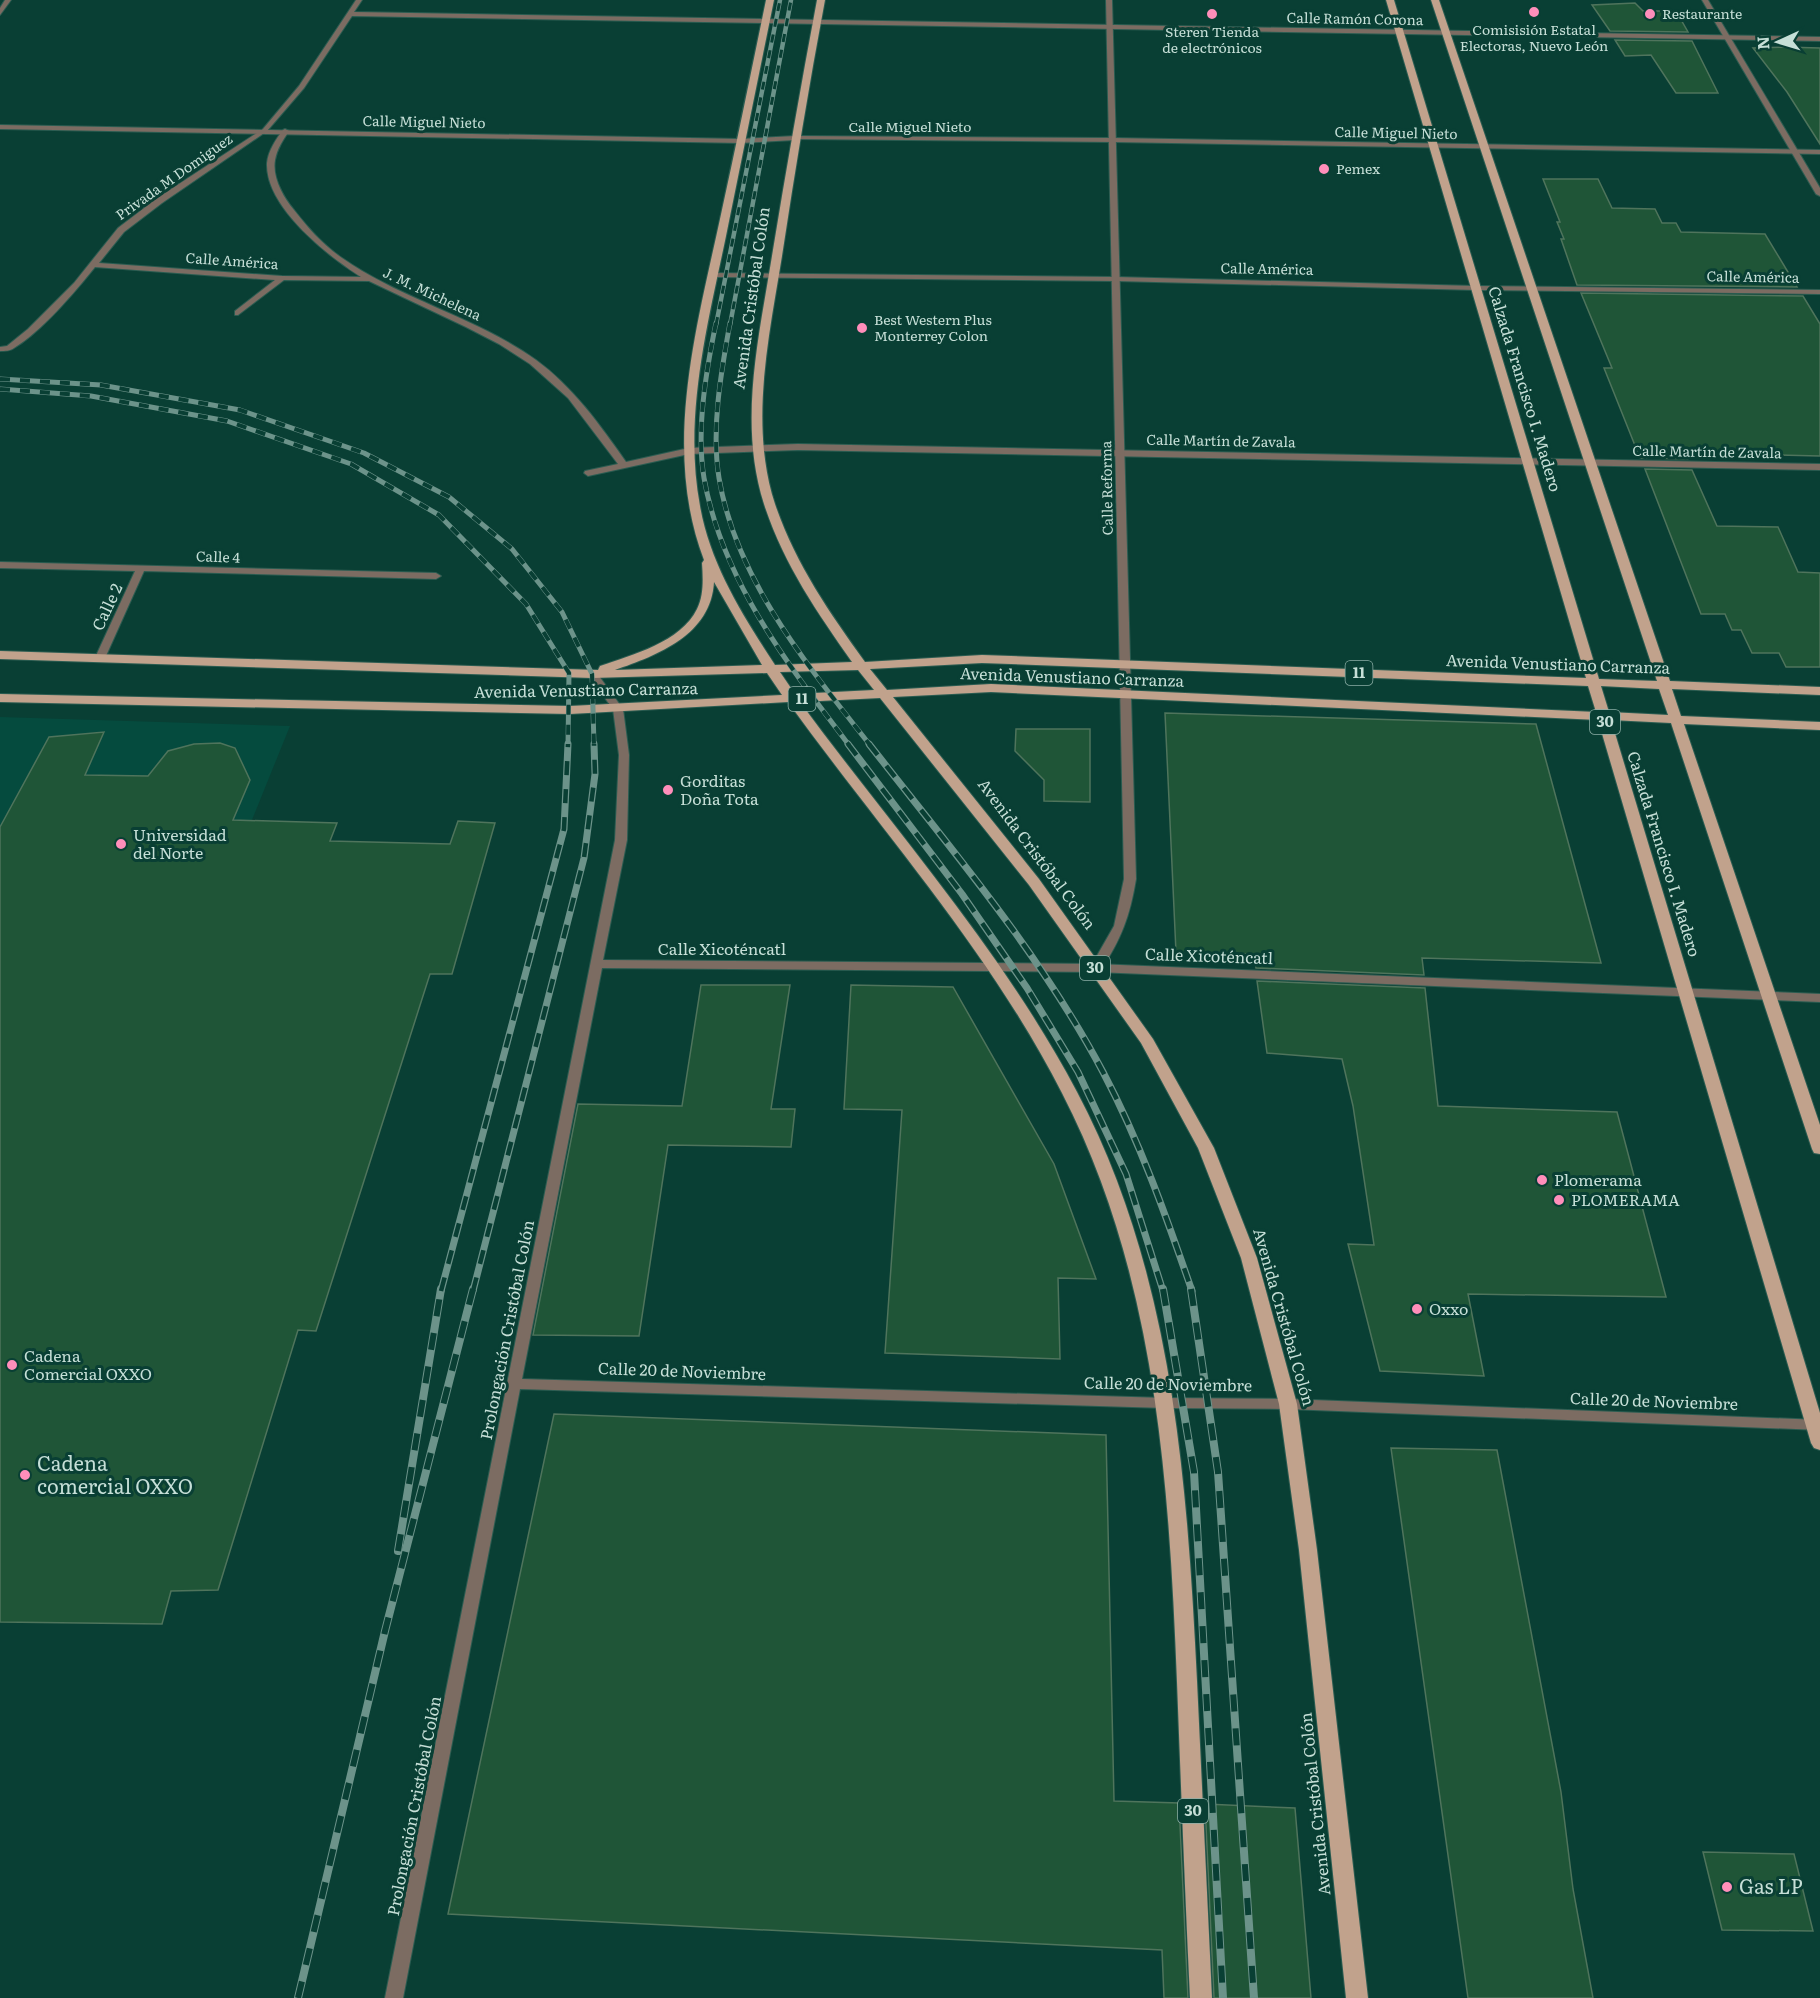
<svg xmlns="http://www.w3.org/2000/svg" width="1820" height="1998" viewBox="0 0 1820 1998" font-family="Literata,serif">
	<rect width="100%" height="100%" fill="#093f34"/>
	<polygon fill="#054b3e" points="0,717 290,726 192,968 0,962"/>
	<g fill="#1f5537" stroke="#4f745c" stroke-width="1.5">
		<polygon points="1635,3 1643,11 1670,11 1676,18 1680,18 1688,32 1610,31 1592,5"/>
		<polygon points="1615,40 1692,41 1718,93 1676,93 1651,55 1625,56"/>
		<polygon points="1784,47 1820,48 1820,144 1787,92 1753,48"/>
		<polygon points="1543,179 1598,179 1612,208 1655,209 1662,223 1676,223 1681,232 1765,234 1797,287 1577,285 1561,239 1564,239 1557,222 1560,222"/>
		<polygon points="1581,293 1803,296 1820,324 1820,456 1685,453 1688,459 1640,458 1604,368 1612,368"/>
		<polygon points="1645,469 1692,470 1717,526 1778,527 1798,572 1820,573 1820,667 1786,667 1779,653 1752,653 1741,630 1732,630 1725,614 1701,614"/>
		<polygon points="1165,713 1536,724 1601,963 1422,958 1424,975 1256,968 1254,954 1176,952"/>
		<polygon points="1016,729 1090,729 1090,802 1044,801 1044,780 1015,751"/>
		<polygon points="104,732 85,775 148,776 168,751 194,744 220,743 235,748 250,780 233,820 337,823 330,841 450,844 458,821 495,823 452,974 430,974 316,1331 298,1330 218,1590 171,1591 162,1624 0,1622 0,827 49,737"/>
		<polygon points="1257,981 1425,988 1438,1106 1617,1112 1666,1297 1468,1294 1484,1376 1380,1371 1348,1244 1374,1245 1353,1106 1342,1059 1267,1053"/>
		<polygon points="701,985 790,985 771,1109 795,1109 791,1147 668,1145 639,1336 533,1335 578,1104 682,1106"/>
		<polygon points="851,985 953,987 1054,1164 1096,1279 1058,1278 1060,1359 885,1353 902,1110 844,1109"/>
		<polygon points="554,1414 1106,1435 1114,1801 1179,1803 1188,1998 1164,1998 1162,1950 448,1914"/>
		<polygon points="1391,1448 1497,1450 1561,1792 1573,1889 1593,1998 1468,1998"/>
		<polygon points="1205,1804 1295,1808 1311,1998 1214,1998"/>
		<polygon points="1703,1852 1794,1854 1813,1931 1722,1930"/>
	</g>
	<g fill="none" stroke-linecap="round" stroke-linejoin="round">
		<g stroke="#2b5c51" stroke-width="2">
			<g id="minor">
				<polygon points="5,0 11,0 0,15 0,8"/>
				<path d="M356 0H362L354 12 1820 37V41L352 16 304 88 267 131 162 203 124 232 99 263 282 276 361 277C328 256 265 207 267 163 268 151 276 139 283 130L285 129 289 131C283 140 277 149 275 160 272 177 283 197 294 210 308 228 323 245 342 258 402 300 476 317 536 360 573 387 600 425 626 462L689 448 798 444 1820 464V470L798 450 689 454 588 476 584 473 585 471 618 464 568 398 530 364 499 344 466 327 369 281 284 280 238 315H235V311L275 280 95 267C74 293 42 331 14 348 10 351 5 351 0 351V347L7 346 28 329 74 283 118 228 156 199 263 129 299 86Z"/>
				<polygon points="795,136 1113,138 1820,150 1820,154 1113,142 793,139 793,137"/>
				<polygon points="710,273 1116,277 1476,286 1820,290 1820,294 1476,290 1116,281 713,277 710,277"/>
				<polygon points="0,562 436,573 441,576 436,579 144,571 105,658 100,661 95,658 135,571 0,568"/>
				<polygon points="592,671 596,672 623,709 629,755 627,840 603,960 1096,964 1820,994 1820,1002 1096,972 602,968 522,1379 1165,1398 1288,1399 1820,1420 1820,1430 1288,1409 1165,1408 520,1389 403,1998 385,1998 615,840 619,755 613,709 587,674"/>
			</g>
		</g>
		<g stroke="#2b5c51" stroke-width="2">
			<g id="tertiary">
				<path d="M1106 0H1112L1136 879C1130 916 1121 940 1100 971L1096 972 1090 968 1114 926 1124 879Z"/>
				<polygon points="1702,0 1708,0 1820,188 1820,196 1816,194"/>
				<polygon points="0,125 741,139 795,136 799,138 795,140 741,143 0,129"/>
			</g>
		</g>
		<g stroke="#2b5c51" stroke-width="2">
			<path id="primary" d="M766 0H774C758 79 742 157 726 236 708 323 683 416 700 506 710 564 743 616 775 665L852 662C817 612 783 563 764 504 738 423 759 337 772 256 786 170 801 85 817 0H825C809 85 795 170 782 256 769 337 749 424 775 504 795 563 829 612 865 662L982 655 1586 678 1386 0H1394L1599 679 1657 681 1431 0H1439L1670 681 1820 687V695L1672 689 1681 716 1820 722V730L1684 724 1820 1125V1154L1814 1153 1812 1149 1671 723 1611 720 1820 1413V1450L1814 1448 1811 1443 1598 720 991 692 893 697 1039 879 1153 1039 1214 1148 1257 1258 1297 1404 1317 1550 1368 1998H1346L1299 1550 1279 1404 1241 1258 1198 1148 1141 1043 1029 885 880 698 800 702C895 831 1002 950 1077 1092 1173 1274 1187 1480 1197 1681 1202 1787 1207 1892 1212 1998H1190C1185 1893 1181 1787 1177 1682 1169 1481 1156 1275 1062 1093 989 950 882 832 788 702L570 714 0 702V694L570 706 782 695 767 673 592 678 0 659V651L598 670 600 666C632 655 681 642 697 609 704 595 703 578 702 563L704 560C662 450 696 330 720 219 736 146 751 73 766 0ZM714 582 762 665 615 670C658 655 711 635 714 582ZM982 663 1588 686 1596 712 991 684 887 690 870 669ZM858 670 874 690 795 694 780 672ZM1601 686 1659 689 1668 715 1609 712Z"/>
		</g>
		<use href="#minor" fill="#7c6c62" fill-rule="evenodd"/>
		<use href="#tertiary" fill="#7c6c62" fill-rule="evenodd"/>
		<use href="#primary" fill="#c1a28c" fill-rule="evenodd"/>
		<g stroke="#6c938a" stroke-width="4.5">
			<g id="rail-far3">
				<polyline points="716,325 780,0"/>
				<polyline points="730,325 791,0"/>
			</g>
		</g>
		<g stroke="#6c938a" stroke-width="5">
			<g id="rail-far2">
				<path d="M716 323C706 371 696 430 704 478 722 580 788 665 849 745"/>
				<path d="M730 323C721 372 711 429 719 478 736 580 808 666 870 745"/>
				<polyline points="0,379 101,385 240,410 364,453 449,497 512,549 562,612 592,674 594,745"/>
				<polyline points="0,389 91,396 227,421 351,464 439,515 526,604 569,673 568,745"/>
			</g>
		</g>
		<g stroke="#6c938a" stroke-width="7">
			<g id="rail-far1">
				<polyline points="848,744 962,894 1027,988 1078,1072 1126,1174 1163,1291"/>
				<path d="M869 744C951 849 1040 953 1103 1072 1140 1142 1166 1216 1192 1291"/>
				<polyline points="441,1291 564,829 568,744"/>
				<polyline points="473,1291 584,858 595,774 594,744"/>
			</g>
		</g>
		<g stroke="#6c938a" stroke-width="8">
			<g id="rail">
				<polyline points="1163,1289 1194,1472 1223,1998"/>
				<polyline points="1191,1289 1218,1472 1254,1998"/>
				<polyline points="398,1551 441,1289"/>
				<polyline points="298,1998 385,1631 473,1289"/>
			</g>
		</g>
		<use href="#rail-far3" stroke="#093f34" stroke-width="3" stroke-dasharray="8" stroke-linecap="butt"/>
		<use href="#rail-far2" stroke="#093f34" stroke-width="4" stroke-dasharray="10" stroke-linecap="butt"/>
		<use href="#rail-far1" stroke="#093f34" stroke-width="4.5" stroke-dasharray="14" stroke-linecap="butt"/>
		<use href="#rail" stroke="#093f34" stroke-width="6" stroke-dasharray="17" stroke-linecap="butt"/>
	</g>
	<g fill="#ff8eba" stroke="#093f34" stroke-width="2">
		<circle cx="1534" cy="12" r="6"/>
		<circle cx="1212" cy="14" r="6"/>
		<circle cx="1650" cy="14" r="6"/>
		<circle cx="1324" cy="169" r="6"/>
		<circle cx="862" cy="328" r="6"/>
		<circle cx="668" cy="790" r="6"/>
		<circle cx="121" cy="844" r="6"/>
		<circle cx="1542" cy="1180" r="6"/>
		<circle cx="1559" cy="1200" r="6"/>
		<circle cx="1417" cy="1309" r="6"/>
		<circle cx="12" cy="1365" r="6"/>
		<circle cx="25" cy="1475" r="6"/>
		<circle cx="1727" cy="1887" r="6"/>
	</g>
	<g text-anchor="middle" stroke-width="6" stroke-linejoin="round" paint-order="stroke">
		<g font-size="14" fill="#c6dfd7" stroke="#093f34" text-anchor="start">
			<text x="1662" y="19">Restaurante</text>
			<text x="1534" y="35" text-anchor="middle">Comisisión Estatal<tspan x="1534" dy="16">Electoras, Nuevo León</tspan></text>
			<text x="1212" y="37" text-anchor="middle">Steren Tienda<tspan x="1212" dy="16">de electrónicos</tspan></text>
			<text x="1336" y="174">Pemex</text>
			<text x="874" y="325">Best Western Plus<tspan x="874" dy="16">Monterrey Colon</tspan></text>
		</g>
		<g font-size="14" fill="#c6dfd7" stroke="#093f34">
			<text transform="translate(1355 19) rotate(1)" y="5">Calle Ramón Corona</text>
			<text transform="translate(424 122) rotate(1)" y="5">Calle Miguel Nieto</text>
			<text x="910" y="132">Calle Miguel Nieto</text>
			<text transform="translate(1396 133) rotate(1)" y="5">Calle Miguel Nieto</text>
			<text transform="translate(174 177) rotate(-35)" y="5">Privada M Domiguez</text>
			<text transform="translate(232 261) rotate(4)" y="5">Calle América</text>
			<text transform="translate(1267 269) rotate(1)" y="5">Calle América</text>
			<text transform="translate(1753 277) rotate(1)" y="5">Calle América</text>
			<text transform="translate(432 294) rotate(25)" y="5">J. M. Michelena</text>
			<text transform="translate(1221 441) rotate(1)" y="5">Calle Martín de Zavala</text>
			<text transform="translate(1707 452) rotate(1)" y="5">Calle Martín de Zavala</text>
			<text transform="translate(1107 488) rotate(-91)" y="5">Calle Reforma</text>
			<text transform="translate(218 557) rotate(2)" y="5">Calle 4</text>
		</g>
		<g fill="#093f34" stroke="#8dafa6" stroke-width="1.5">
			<rect x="1345.5" y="661" width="27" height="24" rx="4.5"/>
			<rect x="788.5" y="687" width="27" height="24" rx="4.5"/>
			<rect x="1590" y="710" width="30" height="24" rx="4.5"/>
			<rect x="1080" y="956" width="30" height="24" rx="4.5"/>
			<rect x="1178" y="1799" width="30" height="24" rx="4.5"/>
		</g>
		<g font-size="15" font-weight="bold" fill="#c6dfd7">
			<text x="1359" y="678">11</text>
			<text x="802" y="704">11</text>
			<text x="1605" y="727">30</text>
			<text x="1095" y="973">30</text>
			<text x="1193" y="1816">30</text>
		</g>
		<g font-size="16" fill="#c6dfd7" stroke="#093f34">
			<text transform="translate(751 298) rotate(-82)" y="6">Avenida Cristóbal Colón</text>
			<text transform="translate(1525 389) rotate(73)" y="6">Calzada Francisco I. Madero</text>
			<text transform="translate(107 607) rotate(-65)" y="6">Calle 2</text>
			<text transform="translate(1558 664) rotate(2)" y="6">Avenida Venustiano Carranza</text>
			<text transform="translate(1072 677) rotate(2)" y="6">Avenida Venustiano Carranza</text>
			<text transform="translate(586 690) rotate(-1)" y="6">Avenida Venustiano Carranza</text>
			<text transform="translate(1037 854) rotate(53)" y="6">Avenida Cristóbal Colón</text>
			<text transform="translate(1664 854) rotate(73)" y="6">Calzada Francisco I. Madero</text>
			<text x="722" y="955">Calle Xicoténcatl</text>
			<text transform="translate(1209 956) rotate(2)" y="6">Calle Xicoténcatl</text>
			<text transform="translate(1284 1317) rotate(74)" y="6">Avenida Cristóbal Colón</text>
			<text transform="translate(507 1330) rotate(-79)" y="6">Prolongación Cristóbal Colón</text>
			<text transform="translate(682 1371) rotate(2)" y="6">Calle 20 de Noviembre</text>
			<text transform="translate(1168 1384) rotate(1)" y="6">Calle 20 de Noviembre</text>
			<text transform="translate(1654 1401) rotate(2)" y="6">Calle 20 de Noviembre</text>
			<text transform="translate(1315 1804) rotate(-96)" y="6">Avenida Cristóbal Colón</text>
			<text transform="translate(414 1806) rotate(-79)" y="6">Prolongación Cristóbal Colón</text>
		</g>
		<g font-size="16" fill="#c6dfd7" stroke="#093f34" text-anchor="start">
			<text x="680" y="787">Gorditas<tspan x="680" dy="18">Doña Tota</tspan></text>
			<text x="133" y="841">Universidad<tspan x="133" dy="18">del Norte</tspan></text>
			<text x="1554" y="1186">Plomerama</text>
			<text x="1571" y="1206">PLOMERAMA</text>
			<text x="1429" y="1315">Oxxo</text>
			<text x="24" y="1362">Cadena<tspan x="24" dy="18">Comercial OXXO</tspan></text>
		</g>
		<g font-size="20" fill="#c6dfd7" stroke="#093f34" text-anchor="start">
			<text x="37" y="1471">Cadena<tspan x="37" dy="23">comercial OXXO</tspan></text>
			<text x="1739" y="1894">Gas LP</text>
		</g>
	</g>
	<g transform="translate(1778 42) rotate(266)" stroke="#093f34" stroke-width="4.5" paint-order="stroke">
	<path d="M0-4.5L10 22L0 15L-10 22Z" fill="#c6dfd7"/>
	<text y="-9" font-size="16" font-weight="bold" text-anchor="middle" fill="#c6dfd7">N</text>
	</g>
</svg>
